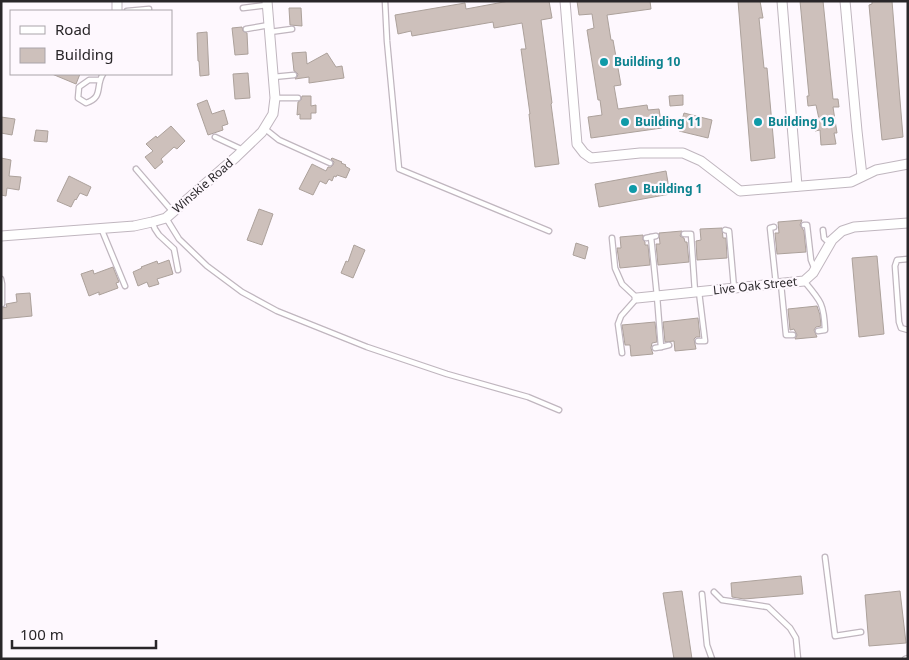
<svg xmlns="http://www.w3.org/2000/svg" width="909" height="660" viewBox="0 0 909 660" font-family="'Noto Sans',sans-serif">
	<rect width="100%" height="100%" fill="#fef8fe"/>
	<g fill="#cdc0bb" stroke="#aca19b">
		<polygon points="509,1 549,1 552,18 541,20 552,103 551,104 559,164 535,167 529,114 530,114 521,49 526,49 522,23 494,28 493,22 412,36 411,31 398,34 395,15 465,3 466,9"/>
		<polygon points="577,1 650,1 651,9 607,15 611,40 613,40 621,85 614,86 618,109 647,105 648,110 659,109 662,128 591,138 588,117 602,115 600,100 598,100 587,30 594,28 592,14 579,15"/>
		<polygon points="738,1 760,1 763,18 759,18 764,68 767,68 768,79 775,158 751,161"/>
		<polygon points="800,1 823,1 833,99 838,99 839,107 833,107 837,133 834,133 836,144 821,145 820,130 815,131 814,120 819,119 816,105 808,106 807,96 809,96"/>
		<polygon points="872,1 892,1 903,137 882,140 871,27 869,5 872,4"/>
		<polygon points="289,8 301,8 302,26 290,25"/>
		<polygon points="242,27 243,31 247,33 248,54 235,55 232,28"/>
		<polygon points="207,32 209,75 200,76 199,61 198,61 197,33"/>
		<polygon points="306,52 307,64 327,53 336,67 342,66 344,78 309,83 309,77 295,79 297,77 298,74 296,72 294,71 292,53"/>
		<polygon points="248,73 250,98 235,99 233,74"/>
		<polygon points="52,74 80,74 76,84"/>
		<polygon points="683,95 683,105 670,106 669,96"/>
		<polygon points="302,96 311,96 311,106 316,105 316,113 311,113 311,119 300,119 300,114 297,115 298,102 301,100"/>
		<polygon points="207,100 212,114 224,110 228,124 222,126 223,130 208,135 197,104"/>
		<polygon points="684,113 712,120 708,138 679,131"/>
		<polygon points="1,117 15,119 12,135 1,133"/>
		<polygon points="171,126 185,141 177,149 174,147 161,159 163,162 155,169 145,157 153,151 146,144 156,136 157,138"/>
		<polygon points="36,130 48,131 47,142 34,141"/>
		<polygon points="1,158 11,160 9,176 21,177 19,190 7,188 6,196 1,195"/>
		<polygon points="332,158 342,162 341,163 346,165 345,166 350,169 346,178 337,175 336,177 334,176 332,181 329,179 326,184 320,181 313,195 299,189 312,164 326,171 328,167 331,167 333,165 334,162 331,159"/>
		<polygon points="666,171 670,194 599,207 595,184"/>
		<polygon points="69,176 91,187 87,196 80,193 76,200 75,199 71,207 57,201"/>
		<polygon points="259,209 273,214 262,245 247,240"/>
		<polygon points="802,220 800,225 804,231 806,252 777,254 775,233 779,233 778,222"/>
		<polygon points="722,228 723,238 726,238 727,258 697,260 696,241 701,240 700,229"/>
		<polygon points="682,231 680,236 684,238 685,242 687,242 689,262 658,265 656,244 660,244 659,233"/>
		<polygon points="643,235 643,240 645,242 645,245 648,245 650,265 620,268 617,248 621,248 620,237"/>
		<polygon points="576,243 588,247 585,259 573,255"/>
		<polygon points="354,245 365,250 353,278 341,273 346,261 348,262"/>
		<polygon points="877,256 884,334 859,337 852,258"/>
		<polygon points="169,260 173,274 157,279 159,284 149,287 147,282 138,286 133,272 142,268 141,267 157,261 158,264"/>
		<polygon points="113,267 119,282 116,283 118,288 99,295 99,292 89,296 81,274 93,270 94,274"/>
		<polygon points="30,293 32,316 1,319 1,308 7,307 6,304 17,302 16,294"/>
		<polygon points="817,306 820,315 821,326 816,327 814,330 817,337 795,339 797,335 794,329 790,330 788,309"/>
		<polygon points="698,318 700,337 696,337 694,339 696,349 675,351 674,341 665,342 663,322"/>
		<polygon points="655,322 657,342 652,343 651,348 653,354 631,356 630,345 625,345 622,325"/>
		<polygon points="801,576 803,594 744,599 732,597 731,583"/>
		<polygon points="682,591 692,659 674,659 663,593"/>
		<polygon points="900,591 906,643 869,646 865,595"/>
	</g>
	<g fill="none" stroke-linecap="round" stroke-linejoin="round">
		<g stroke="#c0b6bf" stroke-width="7">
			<g id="service">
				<polyline points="385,1 387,41 399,169 549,231"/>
				<polyline points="243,8 267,5"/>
				<polyline points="127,11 149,9"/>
				<polyline points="246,29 269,25"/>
				<polyline points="270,32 292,29"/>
				<polyline points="273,77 294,75"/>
				<path d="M99 80H89L79 87 78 98 86 103C104 97 95 86 103 74"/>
				<polyline points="275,98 298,98"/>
				<polyline points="264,128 279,140 330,163"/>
				<polyline points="215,137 243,150"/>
				<polyline points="136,169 173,212"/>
				<polyline points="166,218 179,239 207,266 242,292 277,311 367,347 447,374 528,397 559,410"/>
				<polyline points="152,222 155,229 159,235 174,249 178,270"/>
				<polyline points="804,225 807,225 811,260 815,270"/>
				<polyline points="774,227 770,228 776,284"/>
				<polyline points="101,228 125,286"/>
				<polyline points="725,230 729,231 734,288"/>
				<polyline points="823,230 824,238 826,240 831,240"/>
				<polyline points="684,234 691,234 695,292"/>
				<polyline points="651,237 657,296 661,347 655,348"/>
				<polyline points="612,238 615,268 622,284 637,298 621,316 618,324 622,353"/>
				<polyline points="646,238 656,236"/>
				<polyline points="908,259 897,260 895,266 899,322 901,328 908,330"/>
				<polyline points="1,279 2,284 2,304"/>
				<path d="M804 281C821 301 824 304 825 330L818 331"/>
				<polyline points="781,284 786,335 793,335"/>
				<polyline points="698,341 705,341 699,292"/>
				<polyline points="661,347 669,345"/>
				<polyline points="825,557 835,636 861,632"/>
				<polyline points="714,592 722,600 768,607 790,628 796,638 798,659"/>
				<polyline points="702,594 707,645 712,659"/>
				<polyline points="905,659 908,658"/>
			</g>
		</g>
		<g stroke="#c0b6bf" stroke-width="11">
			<g id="minor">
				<polyline points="117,1 117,11"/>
				<polyline points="565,1 577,144 584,153 591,158 640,153 683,153 701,161 740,191 851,182 876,170 908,164"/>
				<polyline points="782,1 797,186"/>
				<polyline points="845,1 857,131 862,176"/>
				<polyline points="1,236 134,226 152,222 166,218 236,157 262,132 273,114 275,98 267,1"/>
				<polyline points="637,298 804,281 813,273 832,240 842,231 854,227 908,223"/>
			</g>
		</g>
		<use href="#service" stroke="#fff" stroke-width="4.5"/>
		<use href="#minor" stroke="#fff" stroke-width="9"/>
	</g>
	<g fill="#0f9aa8" stroke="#fef8fe" stroke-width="2">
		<circle cx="604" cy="62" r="5"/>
		<circle cx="625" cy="122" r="5"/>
		<circle cx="758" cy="122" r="5"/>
		<circle cx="633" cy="189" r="5"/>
	</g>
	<g text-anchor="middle" stroke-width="4.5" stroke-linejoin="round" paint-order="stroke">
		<g font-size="12" font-weight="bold" fill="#0d838f" stroke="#fef8fe" text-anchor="start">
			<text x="614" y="66">Building 10</text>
			<text x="635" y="126">Building 11</text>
			<text x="768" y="126">Building 19</text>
			<text x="643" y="193">Building 1</text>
		</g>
		<g font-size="12" fill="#292629" stroke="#fef8fe">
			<text transform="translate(203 186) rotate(-41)" y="4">Winskie Road</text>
			<text transform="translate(755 286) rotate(-6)" y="4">Live Oak Street</text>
		</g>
	</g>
	<rect width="909" height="660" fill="none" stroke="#292629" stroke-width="5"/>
	<rect x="10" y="10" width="162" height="65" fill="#fef8fe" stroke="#a9a4a9"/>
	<rect x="20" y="26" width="25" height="8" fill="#ffffff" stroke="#a9a4a9"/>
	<text x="55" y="35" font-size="15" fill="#292629">Road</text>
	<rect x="20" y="48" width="25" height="15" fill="#cdc0bb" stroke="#a9a4a9"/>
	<text x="55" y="60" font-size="15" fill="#292629">Building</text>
	<path d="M12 640v8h144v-8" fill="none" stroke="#292629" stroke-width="2.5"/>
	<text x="20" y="640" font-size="15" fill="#292629" stroke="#fef8fe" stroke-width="4" paint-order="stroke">100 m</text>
</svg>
